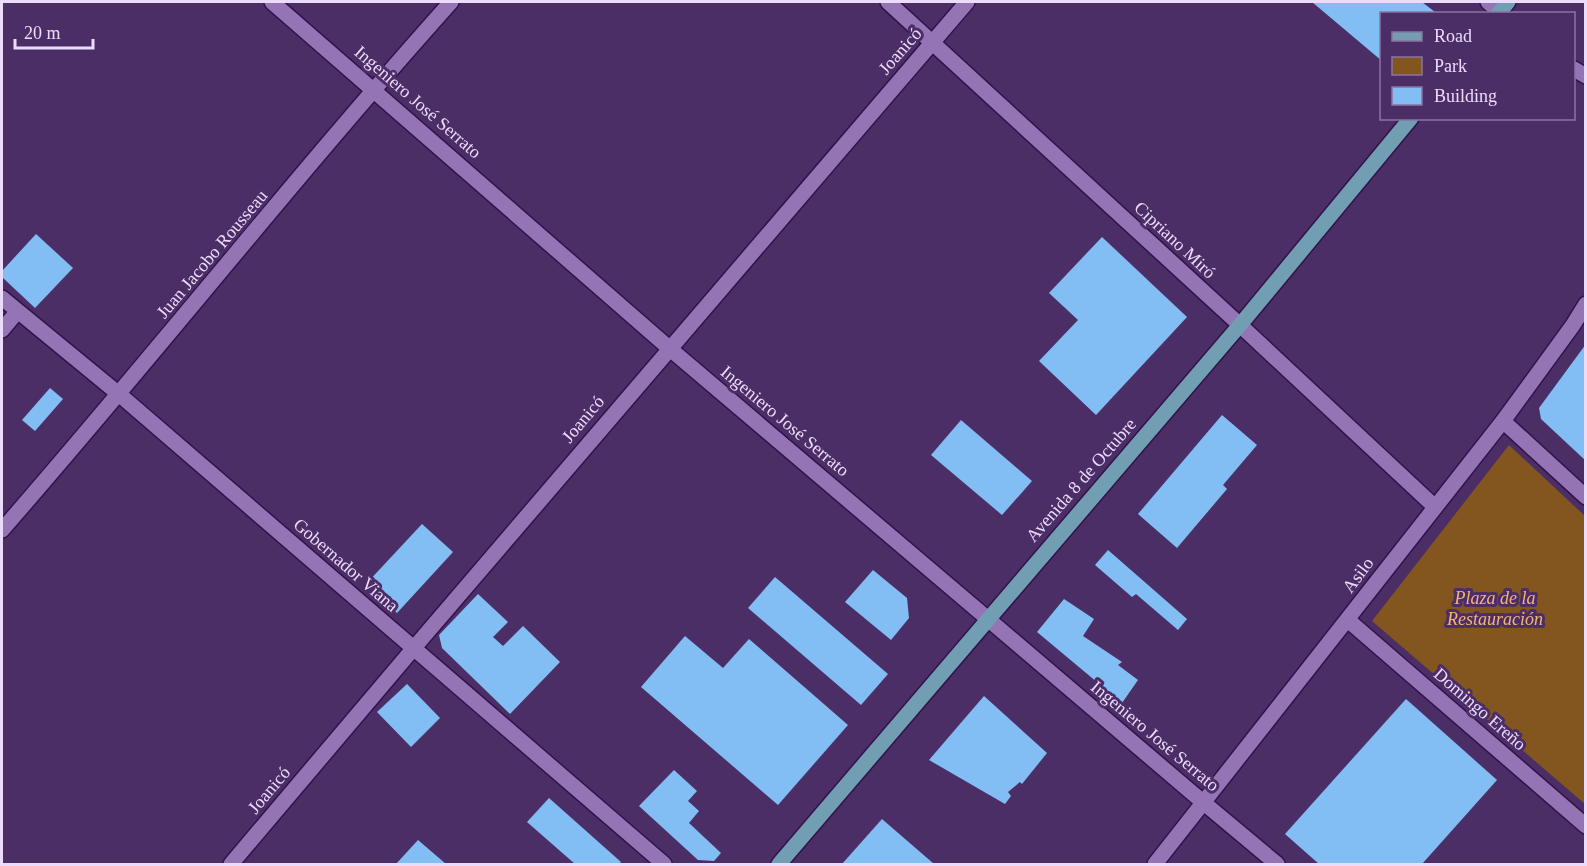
<svg xmlns="http://www.w3.org/2000/svg" width="1587" height="866" viewBox="0 0 1587 866" font-family="'Times New Roman',serif">
	<rect width="100%" height="100%" fill="#4c2e67"/>
	<polygon fill="#83551f" points="1509,445 1585,516 1585,804 1372,621"/>
	<g fill="#82bef4">
		<polygon points="1312,2 1422,2 1435,12 1382,14 1382,61"/>
		<polygon points="36,234 73,268 35,308 2,277 2,271"/>
		<polygon points="1102,237 1187,317 1096,415 1039,361 1078,320 1049,293"/>
		<polygon points="1586,344 1586,461 1541,419 1539,408"/>
		<polygon points="50,388 63,399 35,431 22,420"/>
		<polygon points="1222,415 1257,445 1223,485 1227,489 1177,548 1138,514"/>
		<polygon points="961,420 1032,481 1002,515 931,455"/>
		<polygon points="422,524 453,552 397,613 366,584"/>
		<polygon points="1108,550 1187,619 1178,630 1136,594 1132,597 1095,565"/>
		<polygon points="873,570 907,598 909,618 891,640 845,602"/>
		<polygon points="775,577 888,674 861,705 748,608"/>
		<polygon points="478,594 508,622 493,637 503,646 523,626 560,662 510,714 442,648 439,635"/>
		<polygon points="1064,599 1094,619 1083,636 1122,662 1118,665 1138,680 1122,703 1037,632"/>
		<polygon points="685,636 723,668 749,639 848,725 778,805 641,687"/>
		<polygon points="407,684 440,718 411,747 377,712"/>
		<polygon points="984,696 1047,753 1022,784 1020,782 1008,792 1011,796 1005,804 929,760"/>
		<polygon points="1406,699 1497,780 1422,864 1319,864 1285,834"/>
		<polygon points="674,770 697,791 688,801 699,811 689,823 721,853 714,861 698,860 639,806"/>
		<polygon points="549,798 621,862 619,864 575,864 527,822"/>
		<polygon points="882,819 934,864 842,864"/>
		<polygon points="418,840 446,864 396,864"/>
	</g>
	<g fill="none" stroke-linecap="round" stroke-linejoin="round">
		<g stroke="#32124a" stroke-width="18">
			<g id="pedestrian">
				<polyline points="1240,325 1435,507"/>
				<polyline points="988,619 1204,803"/>
			</g>
		</g>
		<g stroke="#32124a" stroke-width="18">
			<g id="minor">
				<polyline points="272,2 669,348 988,619"/>
				<polyline points="888,2 1240,325"/>
				<polyline points="2,298 120,395 664,864"/>
				<polyline points="2,330 17,312"/>
				<polyline points="1503,421 1586,497"/>
				<polyline points="1349,621 1586,826"/>
				<polyline points="1204,803 1277,864"/>
				<polyline points="1155,864 1503,421 1573,325 1586,304"/>
			</g>
		</g>
		<g stroke="#32124a" stroke-width="18">
			<g id="tertiary">
				<polyline points="1488,2 1502,14"/>
				<polyline points="1574,69 1586,76"/>
				<path d="M2 530C154 356 297 174 451 2"/>
				<polyline points="231,864 413,649 967,2"/>
			</g>
		</g>
		<g stroke="#32124a" stroke-width="18">
			<g id="primary">
				<polyline points="1498,14 1508,2"/>
				<polyline points="779,864 1240,325 1411,118"/>
			</g>
		</g>
		<use href="#pedestrian" stroke="#9474b4" stroke-width="15"/>
		<use href="#minor" stroke="#9474b4" stroke-width="15"/>
		<use href="#tertiary" stroke="#9474b4" stroke-width="15"/>
		<use href="#primary" stroke="#719eb2" stroke-width="15"/>
	</g>
	<g text-anchor="middle" stroke-width="6" stroke-linejoin="round" paint-order="stroke">
		<g font-size="18" fill="#ebdbfd" stroke="#4c2e67">
			<text transform="translate(900 51) rotate(-49)" y="6">Joanicó</text>
			<text transform="translate(418 102) rotate(41)" y="6">Ingeniero José Serrato</text>
			<text transform="translate(1175 240) rotate(43)" y="6">Cipriano Miró</text>
			<text transform="translate(212 254) rotate(-50)" y="6">Juan Jacobo Rousseau</text>
			<text transform="translate(583 419) rotate(-50)" y="6">Joanicó</text>
			<text transform="translate(785 421) rotate(40)" y="6">Ingeniero José Serrato</text>
			<text transform="translate(1081 480) rotate(-49)" y="6">Avenida 8 de Octubre</text>
			<text transform="translate(346 565) rotate(41)" y="6">Gobernador Viana</text>
			<text transform="translate(1358 575) rotate(-53)" y="6">Asilo</text>
			<text transform="translate(1480 709) rotate(41)" y="6">Domingo Ereño</text>
			<text transform="translate(1155 736) rotate(40)" y="6">Ingeniero José Serrato</text>
			<text transform="translate(269 790) rotate(-50)" y="6">Joanicó</text>
		</g>
		<g font-size="18" font-style="italic" fill="#f5b46f" stroke="#4c2e67">
			<text x="1495" y="604">Plaza de la<tspan x="1495" dy="21">Restauración</tspan></text>
		</g>
	</g>
	<rect width="1587" height="866" fill="none" stroke="#ebdbfd" stroke-width="6"/>
	<rect x="1380" y="12" width="195" height="108" fill="#4c2e67" stroke="#8c73a3" stroke-width="1.5"/>
	<rect x="1392" y="32" width="30" height="9" fill="#719eb2" stroke="#8c73a3" stroke-width="1.5"/>
	<text x="1434" y="42" font-size="18" fill="#ebdbfd">Road</text>
	<rect x="1392" y="57" width="30" height="18" fill="#83551f" stroke="#8c73a3" stroke-width="1.5"/>
	<text x="1434" y="72" font-size="18" fill="#ebdbfd">Park</text>
	<rect x="1392" y="87" width="30" height="18" fill="#82bef4" stroke="#8c73a3" stroke-width="1.5"/>
	<text x="1434" y="102" font-size="18" fill="#ebdbfd">Building</text>
	<path d="M15 39v9h78v-9" fill="none" stroke="#ebdbfd" stroke-width="3"/>
	<text x="24" y="39" font-size="18" fill="#ebdbfd" stroke="#4c2e67" stroke-width="4.5" paint-order="stroke">20 m</text>
</svg>
